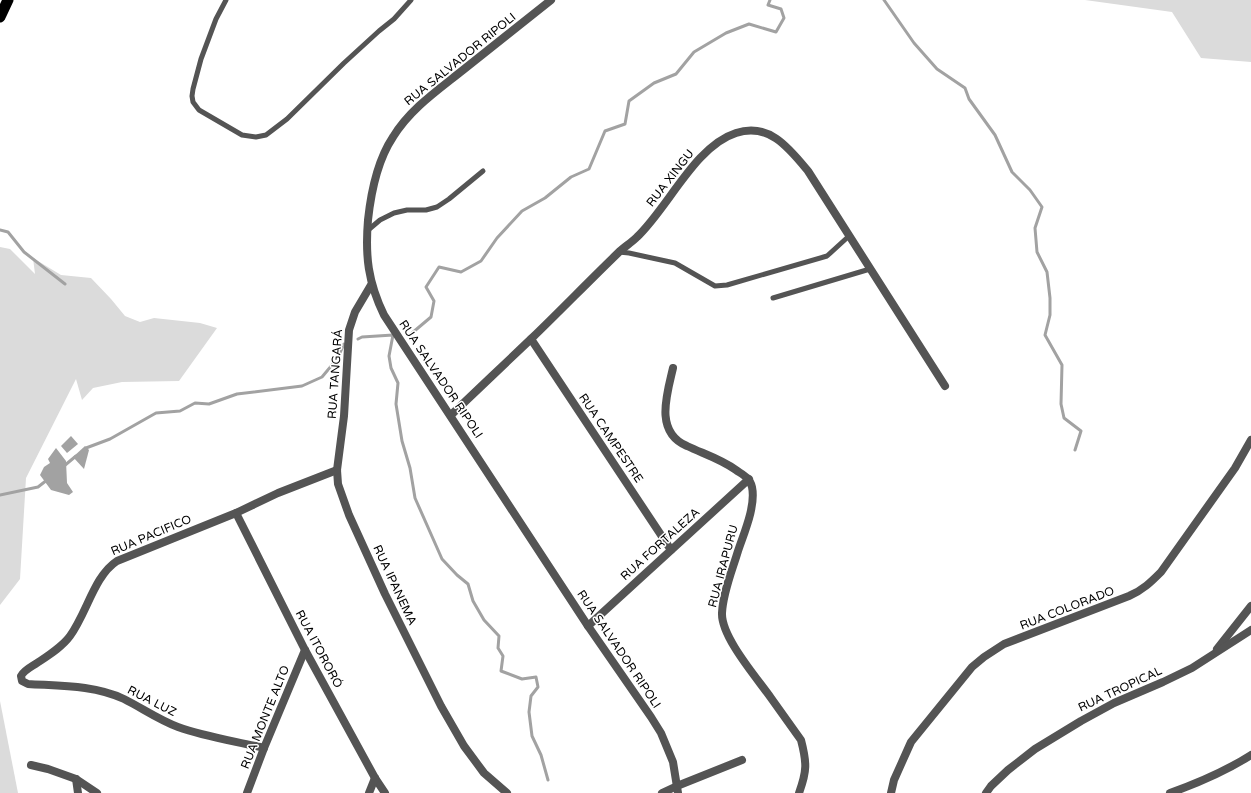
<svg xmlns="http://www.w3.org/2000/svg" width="1251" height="793" viewBox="0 0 1251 793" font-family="'Varela Round',sans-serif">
	<rect width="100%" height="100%" fill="#fff"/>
	<g fill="#dbdbdb">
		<polygon points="1085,0 1251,0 1251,62 1201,58 1172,12"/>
		<polygon points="0,247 10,249 35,274 33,258 61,275 91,278 111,299 125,316 140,322 154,318 200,323 217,328 179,381 122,382 93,388 82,400 76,379 26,478 20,579 0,605"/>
		<polygon points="0,701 18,793 0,793"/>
	</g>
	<g fill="#a2a2a2">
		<polygon points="71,436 78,444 67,453 61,446"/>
		<polygon points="85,446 89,450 84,469 73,457"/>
		<polygon points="56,448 66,461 67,483 73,492 69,495 51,490 40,475 44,467 50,463 48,459"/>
	</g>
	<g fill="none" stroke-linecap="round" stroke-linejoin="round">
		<g stroke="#a2a2a2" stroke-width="3">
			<polyline points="884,0 914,43 937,69 965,88 969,99 995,135 1012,172 1030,190 1042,207 1035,228 1037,252 1047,272 1050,298 1050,315 1045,335 1062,365 1061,404 1064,418 1081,431 1075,450"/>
			<polyline points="0,230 8,232 24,252 65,284"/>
			<polyline points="412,333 431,317 434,301 426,287 439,267 461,272 481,261 497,238 522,211 545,198 571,177 589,169 605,131 625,124 629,101 654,83 676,74 694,52 726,33 749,24 776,32 784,18 781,9 768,5 770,0"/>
			<polyline points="358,339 362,337 393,335 389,356 391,368 398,383 396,404 402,441 410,468 415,498 442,559 457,575 468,584 473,601 484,620 499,636 498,648 503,656 501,671 522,679 536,677 538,687 531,696 529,712 532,736 541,755 548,780"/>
			<polyline points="84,450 86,448 110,439 156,413 180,411 195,403 209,404 237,394 302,386 322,377 337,359 344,344"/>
			<polyline points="64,466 76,456"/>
			<polyline points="0,495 38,487 47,480"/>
		</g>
		<g stroke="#545454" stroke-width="5">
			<polyline points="226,0 216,19 201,59 193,89 192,96 193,102 199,110 242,135 256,137 266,135 287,119 344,63 379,31 394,19 411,0"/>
			<polyline points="367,231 380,220 394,213 407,210 426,210 437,207 449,199 483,171"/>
			<polyline points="619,252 629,253 675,263 715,286 727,285 827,256 849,236"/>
			<polyline points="773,298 870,269"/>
		</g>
		<g stroke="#545454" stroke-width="8">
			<path d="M551 0C522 23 492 47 463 70 438 90 410 109 393 137 377 161 371 192 368 220 365 256 368 282 384 315L588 626 651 717 661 733 673 762 678 793"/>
			<polyline points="371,285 355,312 349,330 344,416 337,470 338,484 349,515 385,594 441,706 464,746 484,773 507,793"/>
			<polyline points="531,339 671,550"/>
			<path d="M673 368C667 394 654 432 687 446 704 454 721 459 736 470 743 475 750 478 752 487 756 506 744 533 738 551 732 571 723 592 722 613 721 637 757 678 771 698 781 712 791 726 801 740 807 763 807 771 799 793"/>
			<path d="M451 415C478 389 505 364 532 338 561 310 589 281 618 253 624 247 631 243 637 237 668 208 695 146 736 133 769 122 789 148 808 171L945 386"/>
			<polyline points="236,513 305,650 375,778 385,793"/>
			<polyline points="588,626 749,479"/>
			<polyline points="1217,649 1251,606"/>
			<path d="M264 748C235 741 206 737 178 727 159 720 142 708 124 699 94 685 60 686 28 684L22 681 21 676C24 670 31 667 37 663 49 655 62 647 70 636 87 613 94 576 117 561L236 513 278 493 337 470"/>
			<polyline points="31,765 48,769 76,779 97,793"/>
			<polyline points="76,779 78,793"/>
			<polyline points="247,793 264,748 305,650"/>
			<polyline points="369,793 375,778"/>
			<polyline points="662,793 677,786 742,760"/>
			<path d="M891 793 894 780 911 742 972 667 984 657 1004 644 1129 596C1143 590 1151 582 1161 572L1235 468 1251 440"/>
			<polyline points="986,793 991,786 1008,770 1035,749 1081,721 1114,703 1163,682 1192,668 1251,630"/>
			<path d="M1170 793C1198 783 1226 771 1251 755"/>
		</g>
		<polyline stroke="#000" stroke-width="11" points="0,17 8,0"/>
	</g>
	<g text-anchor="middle" stroke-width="3" stroke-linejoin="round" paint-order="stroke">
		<g font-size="12" fill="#000" stroke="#fff">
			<text transform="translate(460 59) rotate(-39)" y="4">RUA SALVADOR RIPOLI</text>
			<text transform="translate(670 178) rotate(-52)" y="4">RUA XINGU</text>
			<text transform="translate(335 374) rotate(-86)" y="4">RUA TANGARÁ</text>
			<text transform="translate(441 379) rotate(56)" y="4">RUA SALVADOR RIPOLI</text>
			<text transform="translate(611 438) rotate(56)" y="4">RUA CAMPESTRE</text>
			<text transform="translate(151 535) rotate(-23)" y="4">RUA PACIFICO</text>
			<text transform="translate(660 544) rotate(-42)" y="4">RUA FORTALEZA</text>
			<text transform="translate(723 566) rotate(-75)" y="4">RUA IRAPURU</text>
			<text transform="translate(395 585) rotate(65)" y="4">RUA IPANEMA</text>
			<text transform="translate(1067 608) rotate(-21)" y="4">RUA COLORADO</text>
			<text transform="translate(319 649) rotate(62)" y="4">RUA ITORORÓ</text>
			<text transform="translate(619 649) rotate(56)" y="4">RUA SALVADOR RIPOLI</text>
			<text transform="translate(1120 689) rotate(-25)" y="4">RUA TROPICAL</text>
			<text transform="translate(152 701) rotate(27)" y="4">RUA LUZ</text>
			<text transform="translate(265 717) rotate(-68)" y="4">RUA MONTE ALTO</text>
		</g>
	</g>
</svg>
